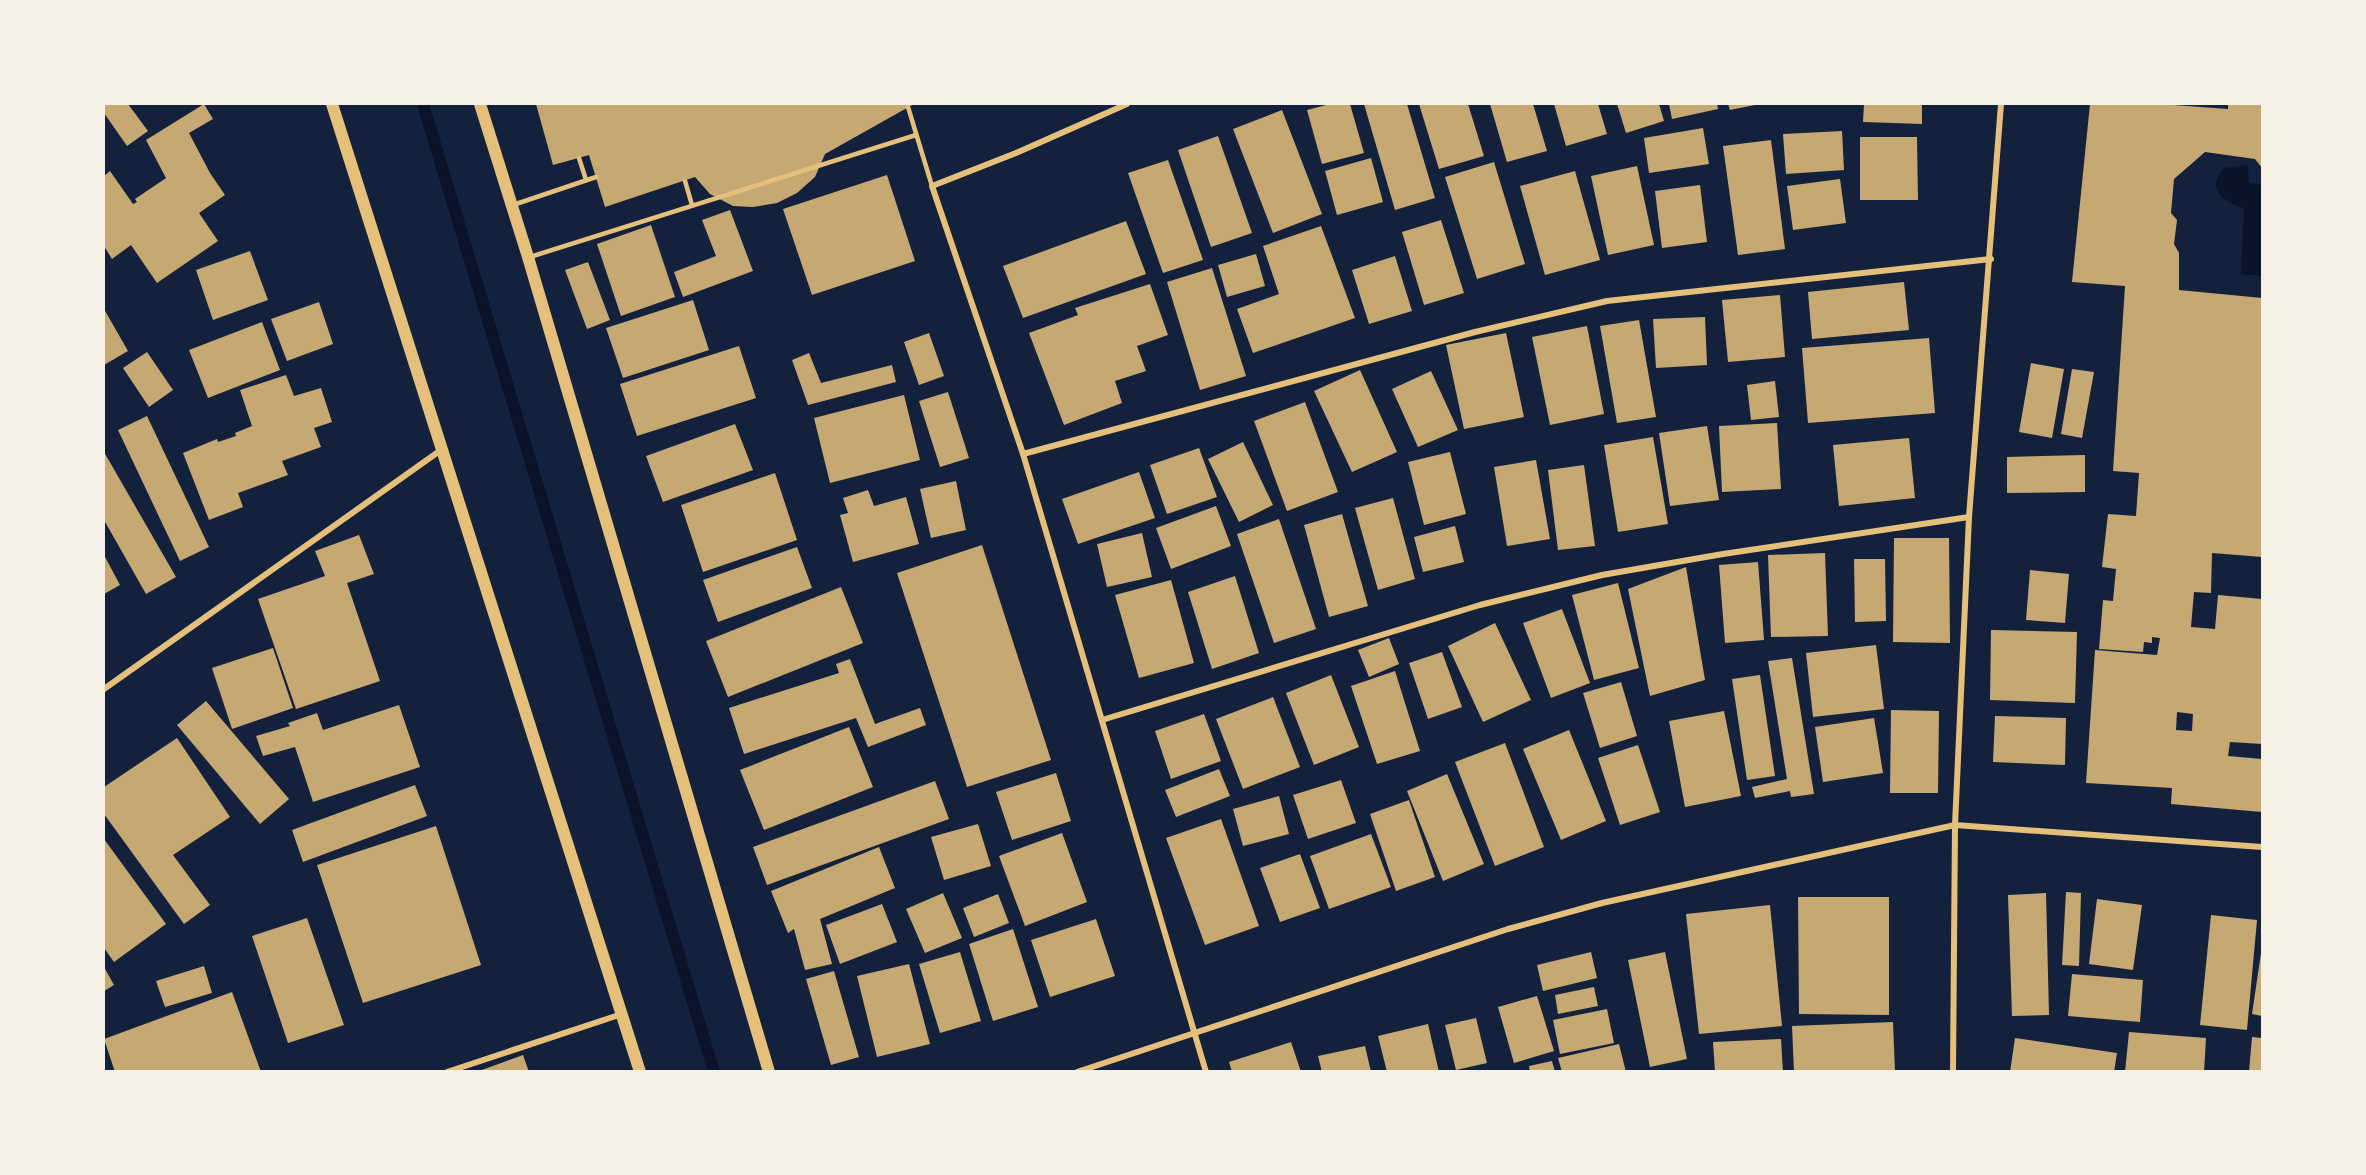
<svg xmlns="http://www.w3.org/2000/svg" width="2366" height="1175" viewBox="0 0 2366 1175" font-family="'PT Sans',sans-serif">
	<rect width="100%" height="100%" fill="#14213d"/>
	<path fill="#0b132b" d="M2248 165 2249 183 2262 185V276L2241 274 2244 209C2224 202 2205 190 2224 168Z"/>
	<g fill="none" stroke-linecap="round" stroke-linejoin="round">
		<polyline stroke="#0b132b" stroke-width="12" points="423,104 714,1072"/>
	</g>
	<g fill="#c6a872" fill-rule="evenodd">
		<polygon points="104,104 128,104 148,131 127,146 104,113"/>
		<polygon points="204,104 213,119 189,133 210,173 225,195 199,213 218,241 157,283 131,245 112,259 104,246 104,176 110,171 133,204 137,202 135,199 166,178 146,140"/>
		<polygon points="536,104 914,104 825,154 815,177 797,193 777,203 753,207 733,206 710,194 695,177 605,207 589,155 553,165"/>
		<polygon points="1330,104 1350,104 1364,153 1322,164 1307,110"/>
		<polygon points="1364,104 1407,104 1435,198 1395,210"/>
		<polygon points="1419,104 1468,104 1484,156 1439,169"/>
		<polygon points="1490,104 1533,104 1547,151 1507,162"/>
		<polygon points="1554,104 1598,104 1607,134 1566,146"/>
		<polygon points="1617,104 1659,104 1664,121 1626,133"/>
		<polygon points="1669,104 1717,104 1718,109 1672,119"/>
		<polygon points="1728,104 1755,104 1755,105 1730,110"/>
		<polygon points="1864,104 1922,104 1922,124 1863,122"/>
		<path d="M2090 104H2160L2228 109V104H2262V168L2255 159 2205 152 2174 179 2171 213 2177 220 2174 244 2179 253V290L2262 298V557L2212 553 2211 593 2194 592 2191 627 2215 629 2218 595 2262 599V744L2230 742 2228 756 2262 759V812L2171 804 2172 788 2086 783 2095 650 2157 655 2160 638 2152 637V643L2144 642 2143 652 2099 649 2103 600 2113 601 2116 569 2102 567 2108 514 2136 516 2139 473 2113 471 2125 286 2072 282ZM2177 712 2193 714 2192 731 2176 730Z"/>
		<polygon points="1282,110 1322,214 1273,233 1233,129"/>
		<polygon points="1703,128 1709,164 1649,173 1644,138"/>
		<polygon points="1842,131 1844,170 1786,174 1783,134"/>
		<polygon points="1218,136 1252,233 1211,247 1178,150"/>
		<polygon points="1860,137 1917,137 1918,200 1860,200"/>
		<polygon points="1771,140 1785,249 1738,255 1723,146"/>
		<polygon points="1371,158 1383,202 1337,215 1325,171"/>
		<polygon points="1168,160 1203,260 1163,273 1128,173"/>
		<polygon points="1494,162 1525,264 1477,279 1445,177"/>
		<polygon points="1637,166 1654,245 1608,255 1591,176"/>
		<polygon points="1575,171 1600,260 1545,275 1520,186"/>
		<polygon points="887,175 915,261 812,295 783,209"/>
		<polygon points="1840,179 1846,223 1793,230 1787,186"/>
		<polygon points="1700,185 1707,242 1662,248 1655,191"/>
		<polygon points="730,210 753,271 683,297 674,272 716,256 702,220"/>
		<polygon points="1441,220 1464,293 1424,305 1402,232"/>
		<polygon points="1126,221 1146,274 1023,318 1003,266"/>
		<polygon points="651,225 675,297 621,316 597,244"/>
		<polygon points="1321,226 1355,318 1253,353 1237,309 1279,294 1263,246"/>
		<polygon points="250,251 268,300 213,320 196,270"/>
		<polygon points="1256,254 1265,286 1227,297 1218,265"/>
		<polygon points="1395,256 1412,311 1369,324 1352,270"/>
		<polygon points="588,262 610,320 587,329 565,270"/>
		<polygon points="1212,268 1246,376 1200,390 1167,282"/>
		<polygon points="1904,282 1909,330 1812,339 1808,292"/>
		<polygon points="1150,284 1168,335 1137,346 1146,371 1115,381 1122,403 1064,425 1029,333 1078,315 1075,308"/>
		<polygon points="1780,295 1785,357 1728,362 1722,300"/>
		<polygon points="693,300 709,350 623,378 606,328"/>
		<polygon points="319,302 333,344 287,361 271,319"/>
		<polygon points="104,309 128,351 104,365"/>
		<polygon points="1705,317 1707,365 1656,368 1653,319"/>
		<polygon points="1639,320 1656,417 1617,423 1600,326"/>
		<polygon points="262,322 280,370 208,398 189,350"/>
		<polygon points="1587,326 1604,414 1550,425 1532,337"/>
		<polygon points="929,333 944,376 919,385 904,342"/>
		<polygon points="1506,333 1524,417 1464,429 1446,345"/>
		<polygon points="1929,338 1935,413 1808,423 1802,348"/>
		<polygon points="739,346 756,398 637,436 620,384"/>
		<polygon points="147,352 173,390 149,407 123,368"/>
		<polygon points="809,353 821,383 892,365 896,382 808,405 792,360"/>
		<polygon points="2031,363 2064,369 2052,438 2019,432"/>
		<polygon points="2072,369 2094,372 2082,438 2061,434"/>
		<polygon points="1360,370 1397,452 1352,472 1314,391"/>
		<polygon points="1431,371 1458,430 1418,447 1392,389"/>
		<polygon points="286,375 294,396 321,388 332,422 314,428 321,447 282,461 288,475 238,493 243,507 209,520 183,453 217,439 218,442 236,436 235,433 252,426 240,390"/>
		<polygon points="1775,381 1779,417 1751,420 1747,385"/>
		<polygon points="948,392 969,458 940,467 919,401"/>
		<polygon points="904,395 920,460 830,483 814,418"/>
		<polygon points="1305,402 1338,492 1287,511 1254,421"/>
		<polygon points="147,416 209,547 180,561 118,430"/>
		<polygon points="1777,423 1781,489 1722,492 1719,426"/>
		<polygon points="735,424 753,470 663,502 646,456"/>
		<polygon points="1707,426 1719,500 1670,506 1659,433"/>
		<polygon points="1653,437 1668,524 1618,532 1604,445"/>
		<polygon points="1909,438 1915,498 1839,506 1833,445"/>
		<polygon points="1243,442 1273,505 1239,522 1208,459"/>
		<polygon points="1199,448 1217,497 1167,514 1150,465"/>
		<polygon points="104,452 176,577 146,594 104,520"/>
		<polygon points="1450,452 1466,514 1424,525 1408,462"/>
		<polygon points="2085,455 2085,492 2007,493 2007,457"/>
		<polygon points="1536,460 1550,539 1507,546 1494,467"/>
		<polygon points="1584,465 1595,546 1558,550 1548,470"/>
		<polygon points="1139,472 1155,518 1078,544 1062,499"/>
		<polygon points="775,473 797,540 703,572 681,505"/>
		<polygon points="956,481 966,530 931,538 920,489"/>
		<polygon points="868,490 874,506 906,497 919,544 853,562 840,515 848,513 843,498"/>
		<polygon points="1393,498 1415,579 1378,590 1355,508"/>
		<polygon points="1216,506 1231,546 1171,569 1156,528"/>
		<polygon points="1342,514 1368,606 1329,617 1304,525"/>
		<polygon points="1279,519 1316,629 1274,643 1237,534"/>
		<polygon points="1455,526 1464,562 1423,572 1414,537"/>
		<polygon points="1142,533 1152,577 1107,587 1097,544"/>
		<polygon points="359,535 374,574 347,583 380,681 296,709 258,599 325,576 315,551"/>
		<polygon points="1894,538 1949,538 1950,643 1893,642"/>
		<polygon points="982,545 1051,760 967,787 897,573"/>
		<polygon points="797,547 812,588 718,622 703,580"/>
		<polygon points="1825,553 1828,636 1771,637 1768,555"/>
		<polygon points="104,555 120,585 104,594"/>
		<polygon points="1854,559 1885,559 1886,621 1855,622"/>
		<polygon points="1758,562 1764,640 1725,643 1719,565"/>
		<polygon points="1686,567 1705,680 1650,696 1628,589"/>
		<polygon points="2030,570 2069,574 2065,623 2026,620"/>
		<polygon points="1235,576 1259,653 1212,669 1188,592"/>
		<polygon points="1171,580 1194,663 1139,678 1115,595"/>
		<polygon points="1618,583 1639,668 1594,680 1572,595"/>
		<polygon points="841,587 863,643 728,697 706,641"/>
		<polygon points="1562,609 1590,683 1551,698 1523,623"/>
		<polygon points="1495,623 1531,700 1483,722 1448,646"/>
		<polygon points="1991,630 2077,632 2075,703 1990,700"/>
		<polygon points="1389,638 1399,664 1369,677 1358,650"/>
		<polygon points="1876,645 1884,709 1813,717 1806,653"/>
		<polygon points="273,648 293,708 232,729 212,668"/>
		<polygon points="1442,652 1462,707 1428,719 1409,663"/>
		<polygon points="1792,658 1814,794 1791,797 1790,791 1755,798 1752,787 1787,779 1768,661"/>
		<polygon points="850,659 875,724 920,708 926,725 868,747 856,718 744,754 729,708 839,673 836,664"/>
		<polygon points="1395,671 1420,751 1377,764 1351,686"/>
		<polygon points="1331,675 1359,747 1314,765 1286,693"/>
		<polygon points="1760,675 1775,776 1747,780 1732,679"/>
		<polygon points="1621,682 1637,736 1600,748 1583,693"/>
		<polygon points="1273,697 1300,767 1243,789 1216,719"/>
		<polygon points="206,701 289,799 260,824 177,725"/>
		<polygon points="399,705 420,767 313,802 295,747 263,756 256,736 290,726 288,723 317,713 323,730"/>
		<polygon points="1891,710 1939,711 1938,793 1890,793"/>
		<polygon points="1724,711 1741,796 1685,807 1669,721"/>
		<polygon points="1204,714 1221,761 1171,779 1155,731"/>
		<polygon points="1995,716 2066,718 2065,765 1993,762"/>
		<polygon points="1874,718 1883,773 1823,782 1815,727"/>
		<polygon points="849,727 873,787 764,830 740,770"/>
		<polygon points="1569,730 1606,821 1561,840 1523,749"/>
		<polygon points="177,738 230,817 173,855 210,905 184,924 104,814 104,787"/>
		<polygon points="1505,743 1544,847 1495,866 1455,762"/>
		<polygon points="1638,745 1660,812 1620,825 1598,758"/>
		<polygon points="1219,769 1230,796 1176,817 1165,790"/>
		<polygon points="1056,773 1071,821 1012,840 996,792"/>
		<polygon points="1447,774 1484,864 1443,881 1407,791"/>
		<polygon points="1341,780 1356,823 1308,839 1293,795"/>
		<polygon points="935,781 949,819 767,885 753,847"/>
		<polygon points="415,785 427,816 303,862 292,830"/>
		<polygon points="1279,796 1289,834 1243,846 1233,809"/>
		<polygon points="1409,800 1435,877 1396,891 1370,814"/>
		<polygon points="1221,819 1259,926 1205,945 1166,838"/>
		<polygon points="978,824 991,866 944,880 931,837"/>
		<polygon points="436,826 481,965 363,1003 317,865"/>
		<polygon points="1062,833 1087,902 1025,926 999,856"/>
		<polygon points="1371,834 1391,887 1329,909 1310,856"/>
		<polygon points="104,839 166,924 114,962 104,948"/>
		<polygon points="879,847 895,888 820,919 832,964 805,970 794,929 788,933 771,891"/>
		<polygon points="1300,854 1320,908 1280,922 1260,868"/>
		<polygon points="2066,892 2081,893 2079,966 2062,965"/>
		<polygon points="943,893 962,938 925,953 906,909"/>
		<polygon points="2046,893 2049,1015 2012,1016 2008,895"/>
		<polygon points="998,894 1009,923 974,937 963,908"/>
		<polygon points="1798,897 1889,897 1889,1015 1799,1014"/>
		<polygon points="2097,899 2142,905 2133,970 2089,964"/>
		<polygon points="882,904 897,942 840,964 826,925"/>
		<polygon points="1770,905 1782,1026 1699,1034 1686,914"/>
		<polygon points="2211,915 2257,920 2247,1030 2200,1025"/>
		<polygon points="307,918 344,1025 288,1043 252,936"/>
		<polygon points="1096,919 1115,976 1050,997 1031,940"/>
		<polygon points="1013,929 1038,1007 993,1021 969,944"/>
		<polygon points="960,952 981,1021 940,1033 919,964"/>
		<polygon points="1591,952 1597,978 1543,991 1537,965"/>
		<polygon points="1665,952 1687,1059 1650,1067 1628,960"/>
		<polygon points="2261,953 2262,953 2262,1016 2252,1014"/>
		<polygon points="909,964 930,1044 877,1057 857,976"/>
		<polygon points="204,966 212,993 165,1007 156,981"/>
		<polygon points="104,967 114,985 104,991"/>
		<polygon points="834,971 859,1057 831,1065 806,979"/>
		<polygon points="2072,974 2143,980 2140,1022 2068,1016"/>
		<polygon points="1594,987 1598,1006 1558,1014 1555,995"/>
		<polygon points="232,992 261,1072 115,1072 104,1039"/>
		<polygon points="1537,996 1554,1051 1514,1063 1498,1007"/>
		<polygon points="1607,1009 1614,1043 1560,1054 1553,1020"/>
		<polygon points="1476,1018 1487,1063 1456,1070 1445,1025"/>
		<polygon points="1893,1022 1895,1072 1794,1072 1792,1026"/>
		<polygon points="1428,1024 1439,1072 1387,1072 1378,1036"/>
		<polygon points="2129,1032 2206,1038 2204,1072 2125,1072"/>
		<polygon points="2252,1037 2262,1038 2262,1072 2249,1072"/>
		<polygon points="2015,1038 2117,1053 2114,1072 2010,1072"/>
		<polygon points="1781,1039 1783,1072 1715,1072 1713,1042"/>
		<polygon points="1291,1042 1301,1072 1232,1072 1229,1062"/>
		<polygon points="1619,1044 1626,1072 1562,1072 1558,1058"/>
		<polygon points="1365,1046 1371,1072 1322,1072 1318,1056"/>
		<polygon points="523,1055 529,1072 479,1072 479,1071"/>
		<polygon points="1552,1061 1555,1072 1530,1072 1529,1066"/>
	</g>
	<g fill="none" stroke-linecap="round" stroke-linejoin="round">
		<g stroke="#e5c07b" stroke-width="4.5">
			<polyline points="908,107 932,186"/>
			<polyline points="579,158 586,180"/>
			<polyline points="685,181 692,205"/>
			<polyline points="513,205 596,177"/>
			<polyline points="530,257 916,135"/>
		</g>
		<g stroke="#e5c07b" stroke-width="6">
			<polyline points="1127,104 1016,153 932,186 1023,454 1206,1072"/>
			<polyline points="1023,454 1475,332 1607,301 1991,259"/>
			<polyline points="104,689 441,450"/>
			<polyline points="1102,720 1480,605 1602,575 1723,554 1969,517"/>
			<polyline points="447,1072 622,1014"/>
			<polyline points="1077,1072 1508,929 1602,903 1955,825 2262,847"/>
			<polyline points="1953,1072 1955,825 1969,517 2001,104"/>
		</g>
		<g stroke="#e5c07b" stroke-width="12">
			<polyline points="332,104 640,1072"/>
			<polyline points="480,104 528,257 769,1072"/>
		</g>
	</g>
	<rect width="2366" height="1175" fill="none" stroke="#f6f1e7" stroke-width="210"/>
</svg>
